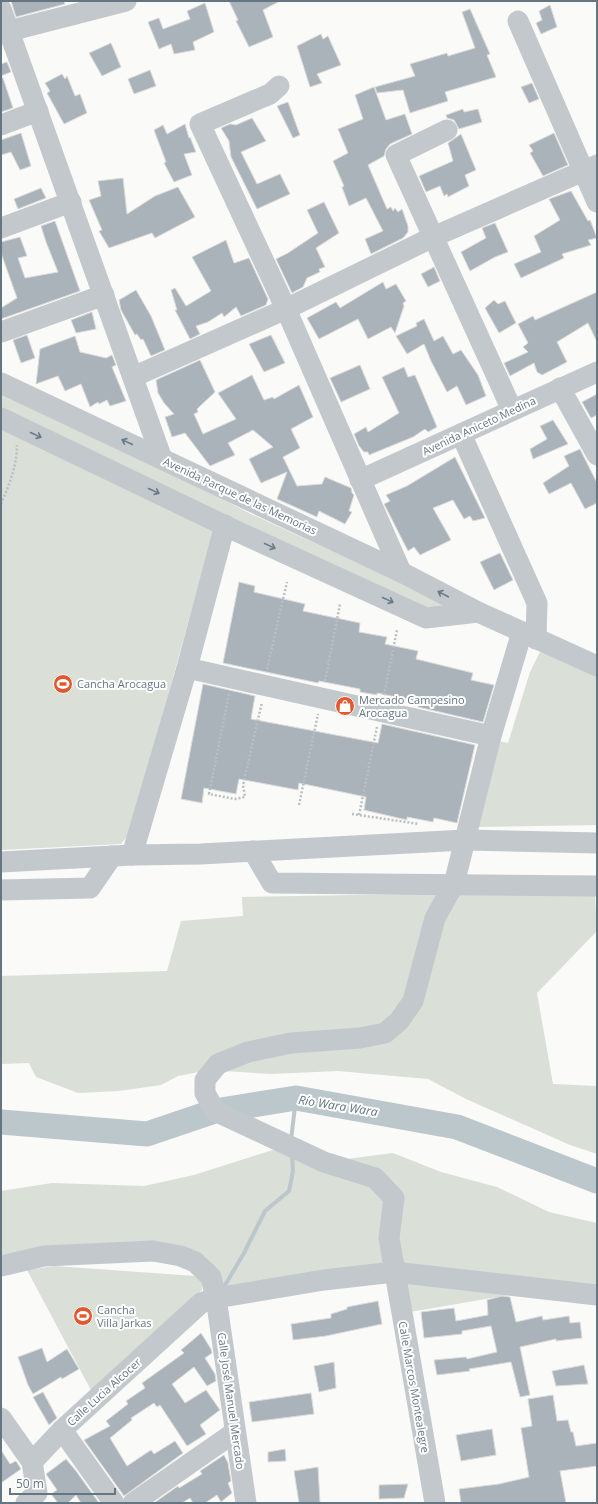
<svg xmlns="http://www.w3.org/2000/svg" width="598" height="1504" viewBox="0 0 598 1504" font-family="'Open Sans',sans-serif">
	<rect width="100%" height="100%" fill="#fafaf8"/>
	<g fill="#dadfd7">
		<polygon points="1,390 142,457 249,513 454,607 425,609 1,411"/>
		<polygon points="1,429 214,529 130,833 121,844 1,850"/>
		<polygon points="541,650 597,676 597,825 477,827 498,741 508,743 530,672"/>
		<polygon points="467,893 595,895 597,931 537,993 553,1084 597,1086 597,1154 570,1145 466,1099 428,1079 338,1071 271,1074 209,1070 178,1076 161,1085 119,1091 78,1093 36,1077 29,1063 1,1064 1,976 167,971 181,921 243,916 242,897"/>
		<polygon points="279,1148 324,1162 393,1153 441,1172 497,1187 549,1212 597,1223 597,1286 389,1265 224,1287 205,1258 1,1258 1,1191 52,1183 144,1186 194,1175"/>
		<polygon points="55,1266 195,1276 202,1282 202,1290 92,1392 27,1270"/>
		<polygon points="414,1282 509,1295 410,1312 406,1285"/>
	</g>
	<g fill="none" stroke-linecap="round" stroke-linejoin="round">
		<g stroke="#bbc7cb" stroke-width="4">
			<polyline points="291,1140 296,1098"/>
			<polyline points="224,1287 244,1253 265,1211 289,1191 293,1171 292,1154"/>
		</g>
		<polyline stroke="#bbc7cb" stroke-width="25" points="1,1122 147,1134 215,1111 296,1098 457,1127 597,1181"/>
	</g>
	<g fill="#aab3b9" stroke="#dcdcda">
		<polygon points="11,1 64,1 65,4 16,17"/>
		<polygon points="229,1 280,1 263,10 273,37 249,47 236,21 238,20"/>
		<polygon points="205,3 214,32 193,42 195,50 174,54 171,44 159,49 148,22 159,18 163,29 190,19 187,11"/>
		<polygon points="550,5 557,27 541,34 536,23 542,20 539,11"/>
		<polygon points="470,9 490,54 487,55 496,77 445,92 448,101 410,113 403,90 377,93 375,87 415,76 410,64 447,53 448,56 475,48 462,12"/>
		<polygon points="321,34 323,39 328,36 341,65 317,74 322,83 310,87 297,46"/>
		<polygon points="111,43 121,67 102,76 89,53"/>
		<polygon points="7,62 11,72 1,76 1,64"/>
		<polygon points="150,70 156,86 134,94 128,79"/>
		<polygon points="62,74 65,79 67,76 75,96 80,94 87,113 64,124 47,93 50,91 45,83"/>
		<polygon points="1,78 3,78 13,108 1,112"/>
		<polygon points="532,83 539,99 529,103 521,87"/>
		<polygon points="374,87 386,120 405,114 412,134 390,144 386,149 384,156 368,165 387,209 391,207 393,211 395,208 398,212 402,209 408,226 408,232 403,238 371,254 365,239 383,231 366,198 349,206 342,187 344,186 333,161 348,153 338,129 363,119 355,95"/>
		<polygon points="288,102 300,135 293,138 277,106"/>
		<polygon points="463,109 464,112 478,109 482,122 459,129 454,120 447,118 446,115"/>
		<polygon points="252,118 266,141 241,152 257,184 280,174 290,194 257,209 231,157 229,141 221,128 230,124 236,125"/>
		<polygon points="185,124 189,138 190,137 196,152 184,154 192,175 174,182 164,163 166,162 154,130 163,125 167,134"/>
		<polygon points="21,133 31,166 20,170 11,152 1,155 1,140"/>
		<polygon points="554,133 568,165 543,176 530,153 533,151 529,145"/>
		<polygon points="461,134 476,170 465,175 469,186 448,197 447,194 444,196 440,186 426,192 419,176 453,161 448,143"/>
		<polygon points="123,178 127,214 155,196 178,187 195,217 155,238 152,233 109,248 99,231 102,230 89,200 101,196 98,181"/>
		<polygon points="41,188 46,198 18,209 14,199"/>
		<polygon points="571,191 588,221 590,220 597,238 588,240 591,245 562,254 564,258 521,278 514,264 541,252 534,236 560,220 549,199"/>
		<polygon points="324,202 339,233 316,248 325,267 319,269 320,272 307,278 303,287 292,293 276,259 288,253 318,233 307,210"/>
		<polygon points="55,221 80,291 1,319 1,308 17,298 1,253 1,242 20,237 27,256 18,258 25,278 58,272 46,242 41,226"/>
		<polygon points="495,223 508,252 495,257 470,271 461,252 486,238 482,228"/>
		<polygon points="226,240 234,263 249,258 268,299 266,305 241,316 236,307 224,317 222,313 208,322 196,326 200,334 190,339 175,310 177,310 171,290 175,288 186,306 211,291 192,257"/>
		<polygon points="434,267 440,281 428,287 421,274"/>
		<polygon points="383,282 386,289 396,284 406,301 403,303 404,306 395,333 391,327 368,339 358,319 319,339 307,318 336,302 340,308"/>
		<polygon points="136,290 151,316 165,350 151,356 143,339 141,340 137,334 135,335 121,310 119,300"/>
		<polygon points="597,292 597,342 588,323 557,342 567,362 542,375 537,372 534,363 510,376 504,363 528,352 523,347 528,343 518,324 533,316 535,320"/>
		<polygon points="494,300 498,304 505,301 516,323 499,333 485,308"/>
		<polygon points="92,312 96,329 76,333 71,320"/>
		<polygon points="424,319 434,341 443,336 453,354 461,350 478,375 486,396 466,405 457,386 447,392 431,361 424,344 407,354 396,336 417,326 416,323"/>
		<polygon points="27,335 35,358 21,363 13,340"/>
		<polygon points="271,335 285,363 264,372 249,344"/>
		<polygon points="75,336 80,352 106,358 112,355 116,365 112,367 126,401 110,406 107,400 99,404 98,402 90,407 81,384 65,391 58,376 36,384 40,349"/>
		<polygon points="200,360 215,392 197,409 198,412 194,414 203,434 236,419 218,393 252,375 264,400 273,397 274,399 299,385 313,417 291,429 300,448 283,457 297,486 322,484 325,477 351,488 352,493 354,495 349,511 352,512 345,524 319,511 317,517 277,499 287,472 261,483 249,459 273,447 253,430 228,443 235,455 210,466 185,433 172,437 165,417 174,414 164,403 158,393 156,380"/>
		<polygon points="360,365 370,389 341,402 330,378"/>
		<polygon points="404,367 408,377 415,375 437,427 428,432 425,429 413,437 369,455 368,452 364,452 359,446 354,434 366,427 368,432 399,413 382,377"/>
		<polygon points="597,394 597,415 591,418 582,402"/>
		<polygon points="553,420 568,444 533,459 530,449 547,439 540,426"/>
		<polygon points="580,449 597,483 597,503 585,509 571,483 549,494 543,483 569,466 564,456"/>
		<polygon points="455,457 485,518 473,521 470,516 464,519 453,500 433,508 451,540 420,555 414,547 408,551 384,504 390,501 386,495 407,486"/>
		<polygon points="500,553 513,580 494,590 480,562"/>
		<polygon points="239,582 255,586 254,592 305,604 303,611 360,623 359,632 387,637 385,644 418,651 416,659 473,673 471,680 494,685 483,722 418,707 419,702 377,693 377,695 360,692 360,689 319,681 318,683 223,663"/>
		<polygon points="203,684 255,696 251,719 378,743 382,724 475,745 457,823 434,818 433,822 407,817 407,820 364,810 366,797 299,783 298,790 239,779 236,794 204,788 202,803 181,799"/>
		<polygon points="502,1296 510,1297 516,1322 542,1316 543,1320 569,1316 570,1323 580,1322 582,1338 556,1341 556,1339 520,1347 530,1395 520,1397 511,1362 469,1369 470,1371 437,1375 434,1360 466,1357 467,1359 497,1352 491,1326 462,1331 462,1334 424,1338 421,1312 454,1308 456,1321 488,1315 487,1300"/>
		<polygon points="378,1301 382,1324 326,1336 293,1340 291,1324 331,1318 331,1314 347,1309 347,1307"/>
		<polygon points="201,1333 211,1349 212,1353 205,1358 215,1374 216,1381 207,1386 194,1367 172,1384 185,1403 206,1390 220,1410 200,1425 206,1434 187,1446 160,1405 157,1407 154,1403 131,1418 132,1420 110,1438 127,1466 151,1450 154,1454 175,1441 183,1453 124,1496 84,1440 110,1426 106,1421 128,1404 126,1401 145,1388 142,1383 184,1353 181,1350"/>
		<polygon points="42,1348 47,1362 67,1349 79,1369 62,1379 61,1377 33,1394 28,1385 18,1357"/>
		<polygon points="334,1362 336,1388 319,1392 314,1366"/>
		<polygon points="584,1365 588,1384 556,1386 552,1371"/>
		<polygon points="43,1392 57,1418 49,1425 33,1397"/>
		<polygon points="311,1393 314,1414 252,1422 249,1402"/>
		<polygon points="553,1395 557,1421 568,1420 571,1432 573,1432 576,1446 597,1443 597,1466 560,1471 566,1503 461,1503 459,1489 499,1484 529,1477 521,1428 532,1426 528,1399"/>
		<polygon points="492,1429 496,1455 461,1461 456,1435"/>
		<polygon points="285,1449 286,1461 268,1462 268,1452"/>
		<polygon points="1,1450 10,1464 16,1461 21,1469 1,1483"/>
		<polygon points="224,1455 228,1463 231,1481 228,1483 232,1493 221,1502 217,1495 205,1503 193,1503 190,1498 182,1503 154,1503 178,1486 179,1488 202,1474 200,1471"/>
		<polygon points="66,1459 76,1471 99,1503 81,1503 76,1495 68,1503 58,1503 51,1494 57,1490 46,1474"/>
		<polygon points="318,1467 320,1503 299,1503 294,1471"/>
		<polygon points="408,1484 404,1498 379,1499 379,1485"/>
	</g>
	<g fill="none" stroke-linecap="round" stroke-linejoin="round">
		<g stroke="#bbbfc2" stroke-width="2.5" stroke-dasharray="2 2" stroke-linecap="butt">
			<path d="M1 504C9 485 17 466 17 445"/>
			<polyline points="267,669 287,582"/>
			<polyline points="325,681 340,604"/>
			<polyline points="229,694 209,794 235,799 245,797 243,785 262,702"/>
			<polyline points="384,695 397,630"/>
			<polyline points="299,805 318,714"/>
			<polyline points="352,814 419,824"/>
			<polyline points="359,815 377,727"/>
		</g>
		<g stroke="#c3c8cc" stroke-width="21">
			<polyline points="1,9 162,459"/>
			<polyline points="518,21 597,202"/>
			<polyline points="9,31 126,1"/>
			<polyline points="279,86 270,94 200,124 286,309 401,572"/>
			<polyline points="1,125 38,111"/>
			<polyline points="447,130 396,155 512,410"/>
			<polyline points="1,228 71,202"/>
			<polyline points="1,332 104,295"/>
			<polyline points="133,377 286,309 433,237 597,165"/>
			<polyline points="1,383 401,572 478,612 597,666"/>
			<polyline points="560,388 597,455"/>
			<polyline points="1,418 234,530 426,618 478,612"/>
			<polyline points="461,434 537,603 536,639"/>
			<polyline points="360,480 597,372"/>
			<polyline points="187,668 491,736"/>
			<polyline points="253,851 272,883 597,886"/>
			<polyline points="132,855 187,668 225,525"/>
			<polyline points="1,862 132,855 201,854 465,840 597,843"/>
			<polyline points="1,890 90,888 112,856"/>
			<polyline points="1,1266 44,1256 153,1251 181,1256 195,1262 211,1277 216,1298 246,1503"/>
			<polyline points="1,1418 32,1462 37,1493 26,1503"/>
			<polyline points="62,1430 114,1503"/>
			<polyline points="32,1462 62,1430 201,1303 216,1298 324,1280 394,1272 597,1295"/>
			<polyline points="133,1503 235,1432"/>
			<polyline points="435,1503 389,1238 394,1198 375,1178 324,1162 215,1111 205,1093 205,1080 218,1064 248,1052 291,1043 360,1038 385,1033 399,1021 413,1001 435,918 454,884 491,736 522,632"/>
		</g>
	</g>
	<defs><path id="oneway-shaft" d="M-6 0H5M1.5-3L5.5 0L1.5 3" fill="none" stroke-width="1.6" stroke-linecap="round" stroke-linejoin="round"/></defs>
	<g stroke="#6a7a87">
		<use href="#oneway-shaft" transform="translate(36 435) rotate(25)"/>
		<use href="#oneway-shaft" transform="translate(127 442) rotate(-155)"/>
		<use href="#oneway-shaft" transform="translate(154 491) rotate(25)"/>
		<use href="#oneway-shaft" transform="translate(270 546) rotate(25)"/>
		<use href="#oneway-shaft" transform="translate(443 594) rotate(-152)"/>
		<use href="#oneway-shaft" transform="translate(388 600) rotate(25)"/>
	</g>
	<defs>
		<g id="stadium-disc" transform="scale(1)"><circle r="9.5" fill="#e4572e" stroke="#fff"/><path d="M0-5a6.5 5 0 1 0 0 10a6.5 5 0 1 0 0-10ZM-3.5-1.8h7v3.6h-7Z" fill="#fff"/></g>
		<g id="shop-disc" transform="scale(1)"><circle r="9.5" fill="#e4572e" stroke="#fff"/><path d="M-5-2.5h2.3a2.7 3.5 0 0 1 5.4 0H5L5.5 6h-11ZM-1.5-2.5h3a1.5 2.3 0 0 0-3 0Z" fill="#fff"/></g>
	</defs>
	<g fill-rule="evenodd">
		<use href="#stadium-disc" x="63" y="684"/>
		<use href="#shop-disc" x="345" y="706"/>
		<use href="#stadium-disc" x="83" y="1316"/>
	</g>
	<g text-anchor="middle" stroke-width="4" stroke-linejoin="round" paint-order="stroke">
		<g font-size="11" fill="#657683" stroke="#fff">
			<text transform="translate(479 426) rotate(-25)" y="4">Avenida Aniceto Medina</text>
			<text transform="translate(240 496) rotate(25)" y="4">Avenida Parque de las Memorias</text>
			<text transform="translate(414 1387) rotate(80)" y="4">Calle Marcos Montealegre</text>
			<text transform="translate(104 1392) rotate(-42)" y="4">Calle Lucia Alcocer</text>
			<text transform="translate(231 1401) rotate(82)" y="4">Calle José Manuel Mercado</text>
		</g>
		<g font-size="11" fill="#657683" stroke="#fff" text-anchor="start">
			<text x="77" y="688">Cancha Arocagua</text>
			<text x="359" y="704">Mercado Campesino<tspan x="359" dy="13">Arocagua</tspan></text>
			<text x="97" y="1314">Cancha<tspan x="97" dy="13">Villa Jarkas</tspan></text>
		</g>
		<g font-size="12" font-style="italic" fill="#60757c" stroke="#fff">
			<text transform="translate(338 1106) rotate(9)" y="4">Río Wara Wara</text>
		</g>
	</g>
	<rect width="598" height="1504" fill="none" stroke="#657683" stroke-width="4"/>
	<path d="M10 1488v6h105v-6" fill="none" stroke="#657683" stroke-width="2"/>
	<text x="16" y="1488" font-size="12" fill="#657683" stroke="#ffffff" stroke-width="3" paint-order="stroke">50 m</text>
</svg>
